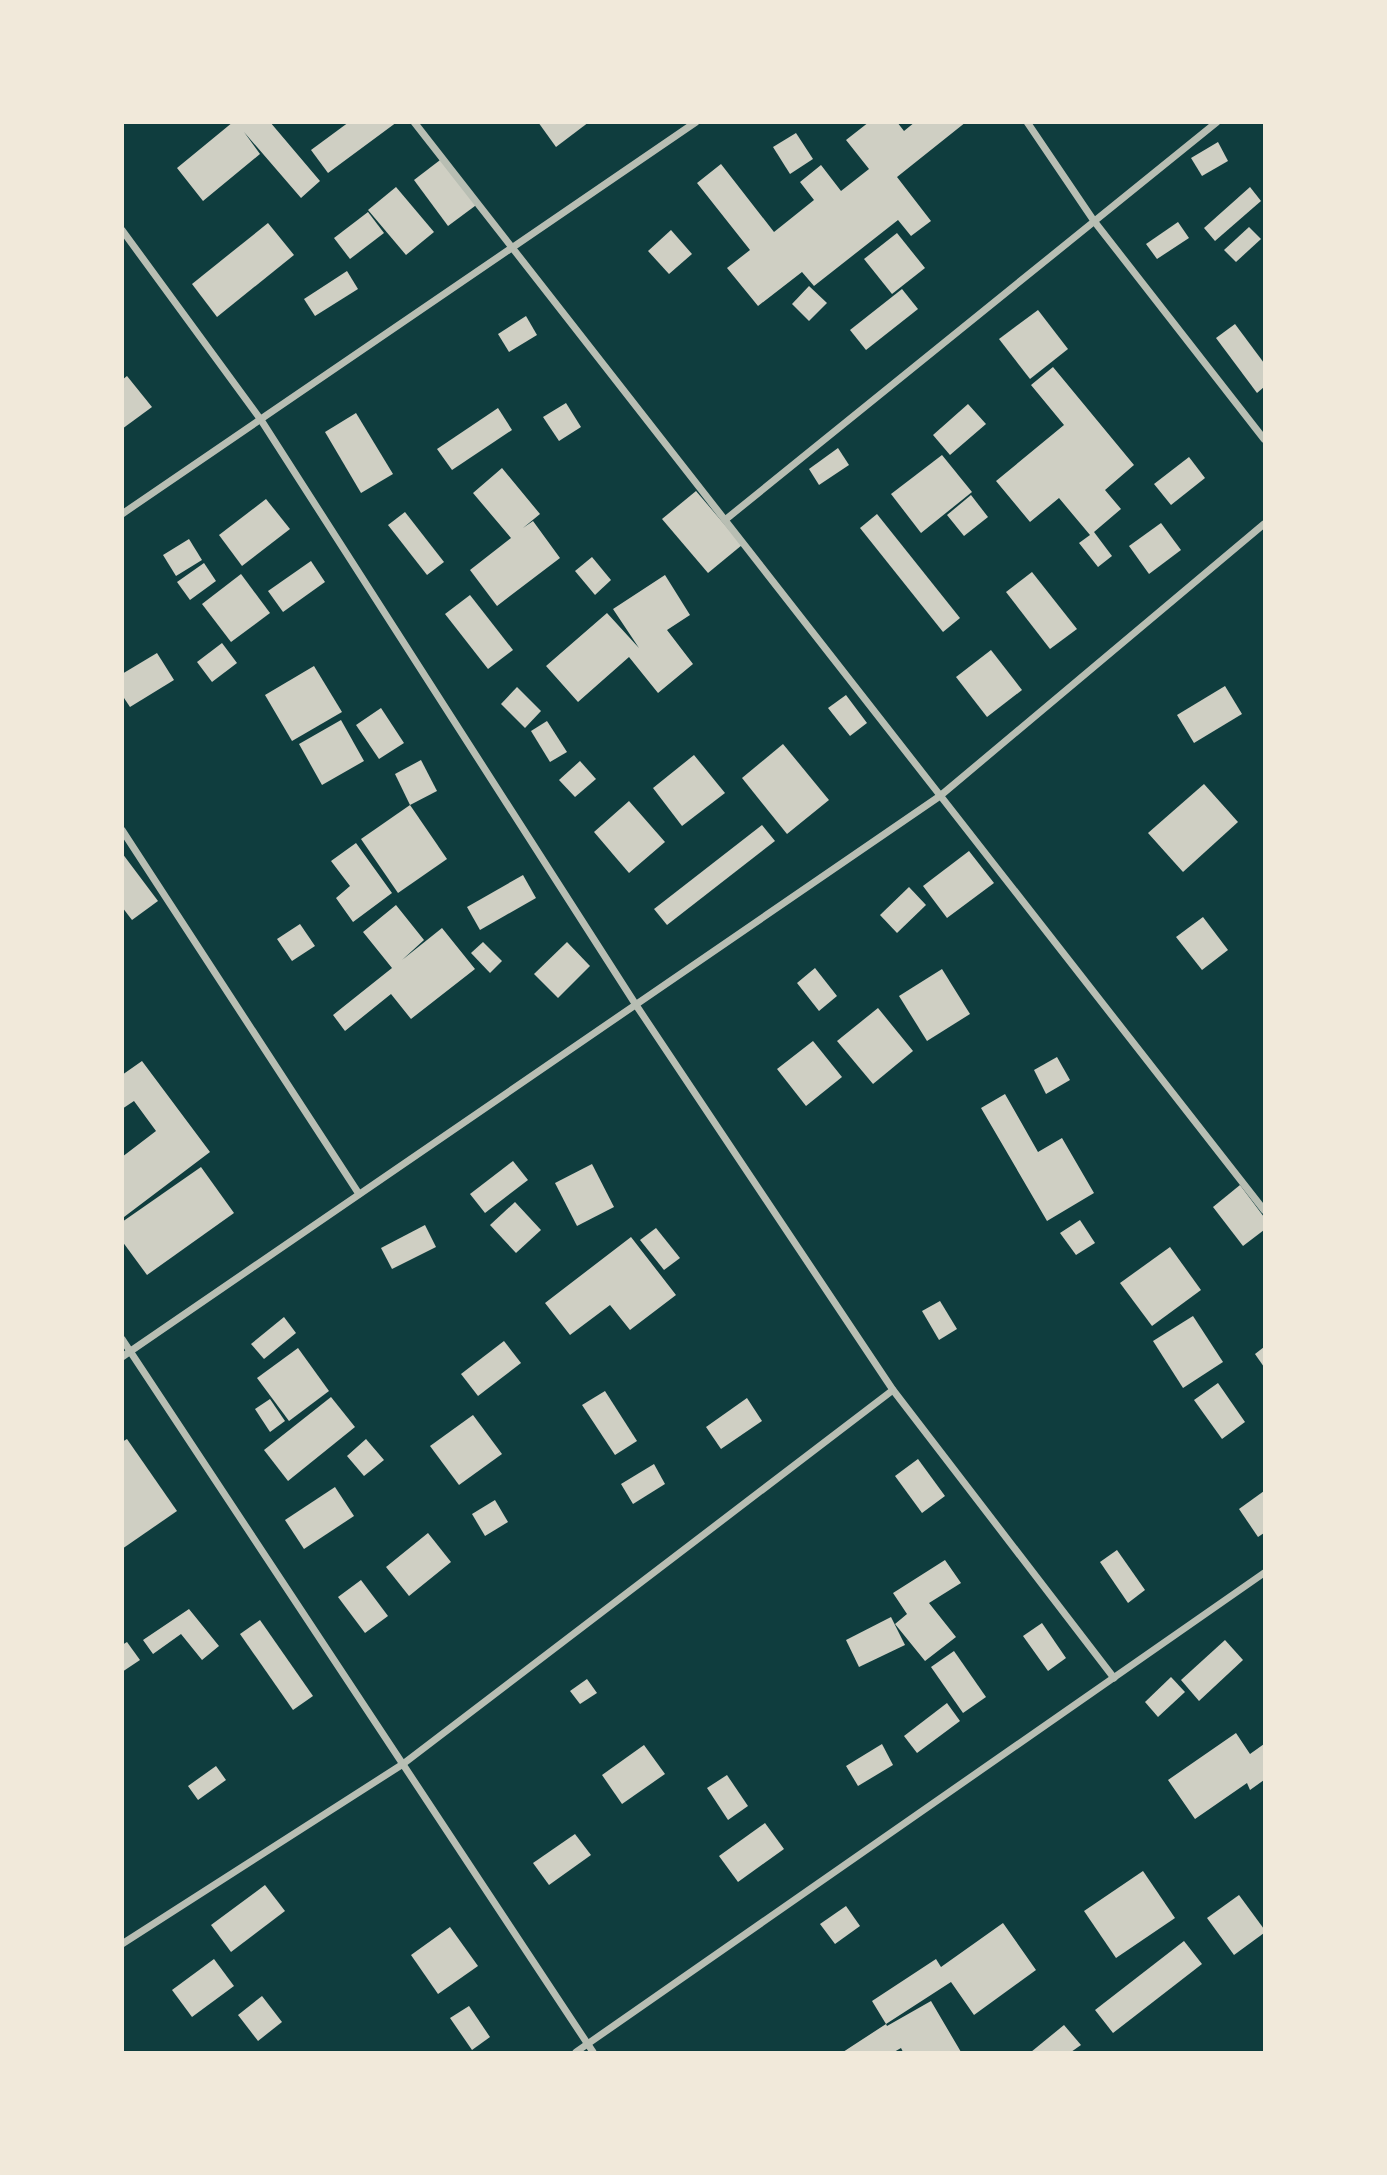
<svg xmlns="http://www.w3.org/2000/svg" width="1387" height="2175" viewBox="0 0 1387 2175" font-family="'Varela Round',sans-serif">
	<rect width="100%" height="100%" fill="#0f3d3e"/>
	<g fill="#cfcfc3">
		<polygon points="233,122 270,122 320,181 301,198 244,132 260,154 203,201 177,168"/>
		<polygon points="349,122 397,122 328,173 311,150"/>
		<polygon points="538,122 589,122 556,147"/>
		<polygon points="869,122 897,122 904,131 915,122 966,122 897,177 931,221 911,236 898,220 814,286 802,272 758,306 727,268 750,250 697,183 721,164 774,232 814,200 800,182 821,165 841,191 869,169 846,140"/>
		<polygon points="796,133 813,159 790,174 773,147"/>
		<polygon points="1218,142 1228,161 1202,176 1191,158"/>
		<polygon points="444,157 479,203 448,226 414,180"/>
		<polygon points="396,187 434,232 406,255 368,210"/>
		<polygon points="1250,187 1261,201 1215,241 1204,228"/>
		<polygon points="368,212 384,233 350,259 334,238"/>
		<polygon points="1178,222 1189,238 1157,259 1146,244"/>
		<polygon points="268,223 294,255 217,317 192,284"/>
		<polygon points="1249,227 1261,239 1236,262 1224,250"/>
		<polygon points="671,230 692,254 669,274 648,251"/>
		<polygon points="897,233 925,268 892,294 864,259"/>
		<polygon points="347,271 358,289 315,316 304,299"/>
		<polygon points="809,286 827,303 809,321 792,304"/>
		<polygon points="902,289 918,309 866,350 850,330"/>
		<polygon points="1038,310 1068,349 1030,379 999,339"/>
		<polygon points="526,316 537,335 509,352 498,334"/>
		<polygon points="1235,324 1264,363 1264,387 1257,393 1216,338"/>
		<polygon points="1053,367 1134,465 1105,490 1121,509 1094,532 1112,556 1098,567 1079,543 1090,535 1059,498 1030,522 996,481 1064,425 1031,385"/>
		<polygon points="127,376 152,407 122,429 122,380"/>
		<polygon points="566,403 581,427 559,441 543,417"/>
		<polygon points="968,404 986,424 950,455 933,435"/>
		<polygon points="498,408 512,430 452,470 437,449"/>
		<polygon points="356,413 393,474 361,493 325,432"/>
		<polygon points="838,448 849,465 819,485 809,469"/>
		<polygon points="942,455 972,492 921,533 891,494"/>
		<polygon points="1189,457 1205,478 1171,505 1154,484"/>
		<polygon points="502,468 540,514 523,528 533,521 560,558 497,606 470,570 511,538 473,493"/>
		<polygon points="696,491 742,545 708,573 662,519"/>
		<polygon points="971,495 988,517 964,536 947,515"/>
		<polygon points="266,499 290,529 242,566 219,535"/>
		<polygon points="405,512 444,562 427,575 388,525"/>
		<polygon points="877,514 960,618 943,632 860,528"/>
		<polygon points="1161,523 1181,550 1149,574 1129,546"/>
		<polygon points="189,539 202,560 176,576 163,555"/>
		<polygon points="592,557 611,580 595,595 575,571"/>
		<polygon points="311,561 325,582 283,612 268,591"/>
		<polygon points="204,563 216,581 190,600 177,582"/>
		<polygon points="1032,572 1077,629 1050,649 1006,592"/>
		<polygon points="241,574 270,613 231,642 202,604"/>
		<polygon points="665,575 690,615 667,630 693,664 658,693 629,657 578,702 546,666 607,613 639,648 613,609"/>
		<polygon points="470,595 513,650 488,669 445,614"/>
		<polygon points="222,643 237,663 212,682 197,662"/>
		<polygon points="991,650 1022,690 987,717 956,677"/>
		<polygon points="157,653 174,680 130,707 122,695 122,674"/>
		<polygon points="314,666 342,712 292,741 265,695"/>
		<polygon points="1225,686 1242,714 1194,743 1177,715"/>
		<polygon points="517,687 541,711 525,728 501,704"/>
		<polygon points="846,695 867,723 850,736 828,708"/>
		<polygon points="381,708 404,743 379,759 356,725"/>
		<polygon points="341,720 364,761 322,785 299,744"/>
		<polygon points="547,721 567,752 550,762 531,731"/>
		<polygon points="783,744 829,800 787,834 742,778"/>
		<polygon points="694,755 725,793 682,826 653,788"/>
		<polygon points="421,760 437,791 410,805 395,774"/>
		<polygon points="580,761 596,779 575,797 559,780"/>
		<polygon points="1204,784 1238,822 1183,872 1148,833"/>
		<polygon points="629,801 665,842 629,873 594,832"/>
		<polygon points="410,805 447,859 398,893 361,839"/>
		<polygon points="762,825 775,841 667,925 654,909"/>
		<polygon points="356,843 392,893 353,922 336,898 350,886 331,861"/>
		<polygon points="969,851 994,883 947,918 923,886"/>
		<polygon points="122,853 158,901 132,920 122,907"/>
		<polygon points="523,875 536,898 480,930 467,907"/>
		<polygon points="909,887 926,905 897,933 880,915"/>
		<polygon points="396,905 424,940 402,960 442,928 475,969 411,1019 391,994 345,1031 333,1015 392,968 363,932"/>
		<polygon points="1203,917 1228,950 1202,970 1176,937"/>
		<polygon points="300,924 315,946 292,961 277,939"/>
		<polygon points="483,942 502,961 490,973 471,953"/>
		<polygon points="567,942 590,966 558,998 534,974"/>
		<polygon points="815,968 837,996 819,1011 797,983"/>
		<polygon points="942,969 970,1014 927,1041 899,996"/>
		<polygon points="878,1008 913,1051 873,1084 837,1041"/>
		<polygon points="813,1041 842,1077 806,1106 777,1069"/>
		<polygon points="1057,1057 1070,1080 1046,1094 1034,1070"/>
		<polygon points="142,1061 210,1152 124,1217 122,1157 156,1131 134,1101 122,1109 122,1075"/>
		<polygon points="1005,1094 1038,1152 1062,1138 1094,1193 1047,1221 981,1108"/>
		<polygon points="513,1161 528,1180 485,1213 470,1194"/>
		<polygon points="592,1164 614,1207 577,1226 555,1183"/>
		<polygon points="201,1167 234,1213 147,1275 122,1241 122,1222"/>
		<polygon points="1240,1185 1264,1217 1264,1230 1243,1246 1213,1207"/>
		<polygon points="515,1202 541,1230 516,1253 490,1225"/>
		<polygon points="1080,1220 1095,1243 1076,1255 1060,1233"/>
		<polygon points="425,1225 436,1247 392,1269 381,1248"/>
		<polygon points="656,1228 680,1258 664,1270 640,1240"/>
		<polygon points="631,1237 676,1295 630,1330 610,1305 570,1335 545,1303"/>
		<polygon points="1170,1247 1201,1290 1152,1326 1120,1283"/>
		<polygon points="940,1301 957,1329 939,1340 922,1311"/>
		<polygon points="1193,1316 1223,1362 1183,1388 1153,1341"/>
		<polygon points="284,1317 296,1333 264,1359 251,1344"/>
		<polygon points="504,1341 521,1363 478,1396 461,1374"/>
		<polygon points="1264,1347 1264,1367 1255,1354"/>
		<polygon points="298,1348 329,1391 289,1421 257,1378"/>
		<polygon points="1218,1383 1245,1422 1222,1439 1194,1400"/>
		<polygon points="605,1391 637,1441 615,1455 582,1405"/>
		<polygon points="331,1397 355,1427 288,1481 264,1450"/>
		<polygon points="747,1398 762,1421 721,1449 706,1427"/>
		<polygon points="270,1399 285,1421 270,1432 255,1409"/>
		<polygon points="473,1415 502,1454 459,1485 430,1446"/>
		<polygon points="127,1439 177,1511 122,1549 122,1442"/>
		<polygon points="366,1439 384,1460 364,1476 347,1456"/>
		<polygon points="918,1459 945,1496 922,1513 895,1476"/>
		<polygon points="654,1464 665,1484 633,1504 621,1484"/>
		<polygon points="335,1487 354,1516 304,1549 285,1520"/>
		<polygon points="1264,1491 1264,1533 1258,1537 1239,1509"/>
		<polygon points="495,1500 508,1522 485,1536 472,1514"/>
		<polygon points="428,1533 451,1562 409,1596 386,1567"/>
		<polygon points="1117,1550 1145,1590 1128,1603 1100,1562"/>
		<polygon points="945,1560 961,1583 929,1603 956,1637 925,1661 895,1624 907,1614 893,1593"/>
		<polygon points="361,1580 388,1616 365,1633 338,1597"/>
		<polygon points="189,1609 219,1646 202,1660 181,1634 153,1654 143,1640"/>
		<polygon points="891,1617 905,1645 859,1667 846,1640"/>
		<polygon points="260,1620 313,1696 293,1710 240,1634"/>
		<polygon points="1042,1623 1066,1658 1048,1671 1023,1636"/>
		<polygon points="1225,1640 1243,1660 1199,1701 1181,1680"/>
		<polygon points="127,1642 140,1660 122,1672 122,1645"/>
		<polygon points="954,1651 986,1697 963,1713 931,1667"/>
		<polygon points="1171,1677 1185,1692 1158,1717 1145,1702"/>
		<polygon points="587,1679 597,1693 580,1704 570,1691"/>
		<polygon points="947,1703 960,1721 917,1753 904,1736"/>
		<polygon points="1236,1733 1250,1754 1264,1744 1264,1780 1250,1790 1247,1783 1195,1819 1168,1780"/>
		<polygon points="882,1744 893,1765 858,1786 846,1766"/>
		<polygon points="644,1745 665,1774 622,1804 602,1775"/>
		<polygon points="216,1766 226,1780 198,1800 188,1786"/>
		<polygon points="727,1775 748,1806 728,1820 707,1788"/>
		<polygon points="765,1823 784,1849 738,1882 719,1856"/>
		<polygon points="575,1834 591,1855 549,1885 533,1863"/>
		<polygon points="1143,1871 1175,1918 1116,1958 1084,1911"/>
		<polygon points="265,1885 285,1911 231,1952 211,1925"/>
		<polygon points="1239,1895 1264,1929 1264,1933 1234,1955 1207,1918"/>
		<polygon points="846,1906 860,1926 835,1944 820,1924"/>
		<polygon points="1003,1923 1036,1970 974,2015 951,1982 886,2024 872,2001 936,1959 941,1967"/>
		<polygon points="450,1927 478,1966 438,1994 411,1955"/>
		<polygon points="1184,1941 1202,1964 1113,2033 1095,2010"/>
		<polygon points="214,1959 234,1986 192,2017 172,1990"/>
		<polygon points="262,1996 282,2022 258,2041 238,2015"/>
		<polygon points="931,2001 961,2052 903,2052 901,2048 894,2052 843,2052 886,2024 887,2026"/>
		<polygon points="469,2006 490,2037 472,2050 450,2018"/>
		<polygon points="1064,2025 1081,2045 1071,2052 1031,2052"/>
	</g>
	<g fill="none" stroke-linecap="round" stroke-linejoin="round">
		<g stroke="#b8beb3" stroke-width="7">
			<polyline points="414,122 1264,1210"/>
			<polyline points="1027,122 1094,221 1264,439"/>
			<polyline points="122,230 261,420 636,1005 893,1390 1114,1678"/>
			<polyline points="122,514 696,122"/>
			<polyline points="725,520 1217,122"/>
			<polyline points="122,830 359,1194"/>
			<polyline points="122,1339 593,2052"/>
			<polyline points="122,1357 940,796 1264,524"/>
			<polyline points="122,1944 403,1764 893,1390"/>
			<polyline points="576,2052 1264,1573"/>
		</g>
	</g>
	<rect width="1387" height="2175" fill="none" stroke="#f1e9da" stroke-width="248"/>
</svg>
